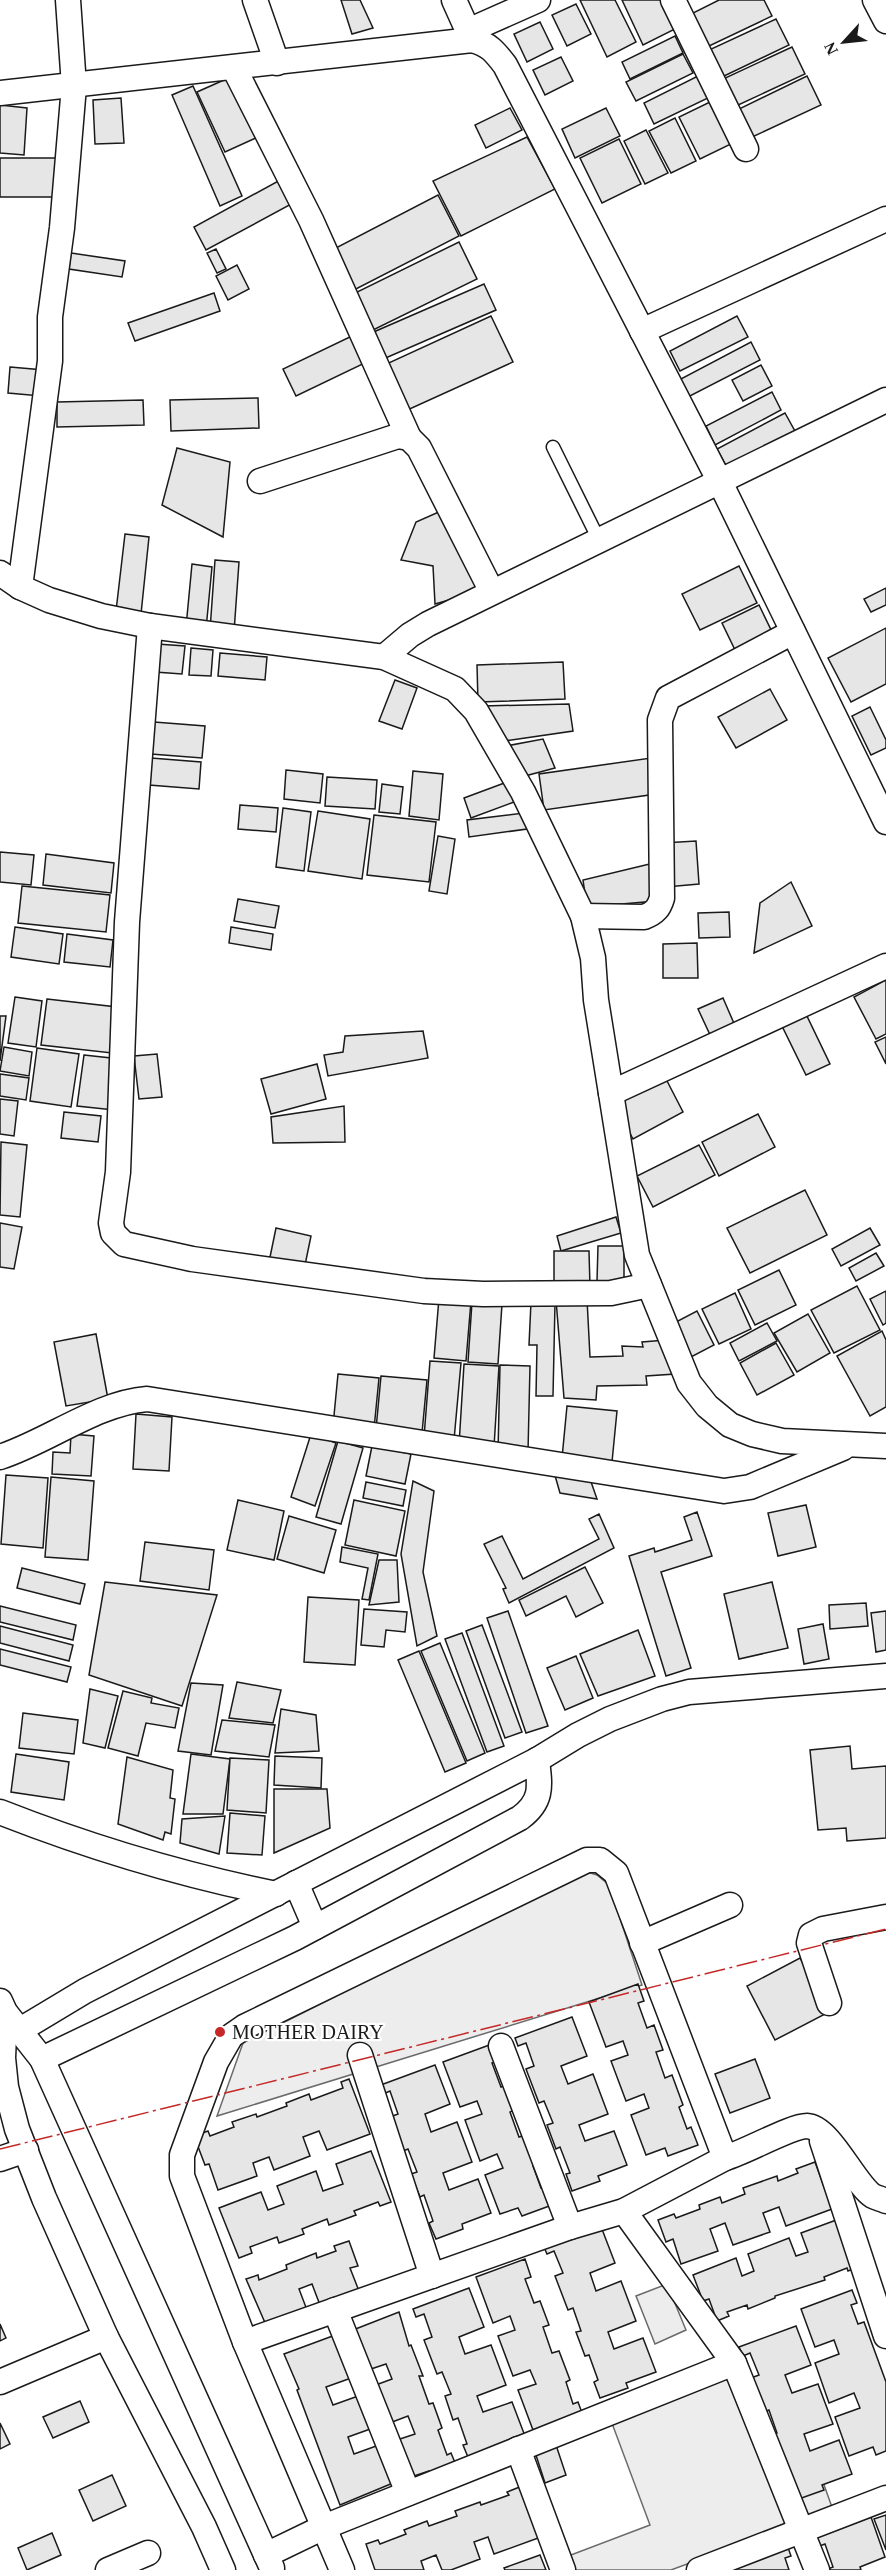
<svg xmlns="http://www.w3.org/2000/svg" width="886" height="2570" viewBox="0 0 886 2570" font-family="Georgia,serif">
	<rect width="100%" height="100%" fill="#fff"/>
	<g fill="#ededed" stroke="#6a6a6a" stroke-width="1.5">
		<polygon points="584,1871 597,1875 609,1885 642,1985 217,2116 243,2043"/>
		<polygon points="667,2284 686,2330 655,2344 636,2296"/>
		<polygon points="734,2363 781,2499 823,2482 833,2510 671,2570 567,2570 563,2558 650,2525 610,2418"/>
	</g>
	<g fill="#e6e6e6" stroke="#1a1a1a" stroke-width="1.5">
		<polygon points="341,0 360,0 373,28 352,34"/>
		<polygon points="580,0 615,0 636,42 607,57"/>
		<polygon points="622,0 663,0 677,28 643,45"/>
		<polygon points="719,0 764,0 772,16 707,47 691,14"/>
		<polygon points="576,4 591,34 567,46 552,15"/>
		<polygon points="776,19 789,45 722,77 709,50"/>
		<polygon points="540,22 553,49 527,62 514,34"/>
		<polygon points="675,36 683,53 630,79 622,62"/>
		<polygon points="792,47 805,74 736,106 723,79"/>
		<polygon points="683,54 693,73 636,101 626,82"/>
		<polygon points="561,57 573,81 545,95 533,70"/>
		<polygon points="233,76 260,136 225,152 197,92"/>
		<polygon points="698,76 708,98 654,124 644,103"/>
		<polygon points="807,76 821,105 750,138 737,110"/>
		<polygon points="193,86 242,196 220,206 172,95"/>
		<polygon points="121,98 124,143 95,144 93,100"/>
		<polygon points="712,101 733,143 700,159 679,117"/>
		<polygon points="0,105 27,108 24,155 0,153"/>
		<polygon points="510,108 522,130 486,148 475,125"/>
		<polygon points="606,108 620,136 575,158 562,129"/>
		<polygon points="675,118 696,161 671,173 649,131"/>
		<polygon points="646,130 668,173 645,184 624,141"/>
		<polygon points="527,137 555,189 461,236 433,181"/>
		<polygon points="619,139 641,184 602,203 580,158"/>
		<polygon points="0,158 65,158 62,197 0,197"/>
		<polygon points="282,179 295,202 206,250 194,227"/>
		<polygon points="438,195 459,236 352,291 330,251"/>
		<polygon points="459,242 477,279 369,332 351,295"/>
		<polygon points="216,249 226,269 217,273 207,253"/>
		<polygon points="71,253 125,261 122,277 69,269"/>
		<polygon points="237,265 249,289 228,300 216,276"/>
		<polygon points="484,284 496,310 381,360 369,334"/>
		<polygon points="214,293 220,311 135,341 128,323"/>
		<polygon points="491,316 513,362 403,412 382,366"/>
		<polygon points="737,316 748,337 680,371 670,351"/>
		<polygon points="356,334 369,361 296,396 283,369"/>
		<polygon points="751,342 760,360 686,398 677,381"/>
		<polygon points="761,365 772,386 743,401 732,380"/>
		<polygon points="10,367 44,370 41,396 8,393"/>
		<polygon points="772,392 781,410 715,445 706,426"/>
		<polygon points="258,398 259,428 171,431 170,400"/>
		<polygon points="143,400 144,425 57,427 57,402"/>
		<polygon points="785,413 796,433 728,469 717,449"/>
		<polygon points="177,448 230,462 223,537 162,505"/>
		<polygon points="441,511 481,591 435,604 433,566 401,560 416,522"/>
		<polygon points="125,534 149,537 141,614 116,611"/>
		<polygon points="215,560 239,562 234,632 210,630"/>
		<polygon points="192,564 212,567 206,629 186,627"/>
		<polygon points="739,566 757,603 700,630 682,594"/>
		<polygon points="886,588 886,605 871,612 864,599"/>
		<polygon points="759,605 774,636 737,654 722,623"/>
		<polygon points="886,628 886,684 851,702 828,658"/>
		<polygon points="157,644 185,646 182,674 155,672"/>
		<polygon points="191,648 213,650 211,676 189,675"/>
		<polygon points="220,653 267,657 265,680 218,676"/>
		<polygon points="563,662 565,699 478,702 477,665"/>
		<polygon points="395,680 417,688 402,729 379,721"/>
		<polygon points="770,689 787,720 736,748 718,717"/>
		<polygon points="569,704 573,731 504,741 483,706"/>
		<polygon points="870,707 886,740 886,748 871,755 852,716"/>
		<polygon points="154,722 205,726 202,758 151,754"/>
		<polygon points="543,739 555,768 521,777 506,746"/>
		<polygon points="151,758 201,762 199,789 149,785"/>
		<polygon points="651,758 656,794 544,810 539,774"/>
		<polygon points="286,770 323,774 320,803 284,799"/>
		<polygon points="413,771 443,774 439,820 409,816"/>
		<polygon points="327,777 377,780 375,809 325,806"/>
		<polygon points="507,782 514,802 471,818 464,798"/>
		<polygon points="382,784 403,787 400,814 379,812"/>
		<polygon points="240,805 278,808 276,832 238,829"/>
		<polygon points="283,808 311,812 304,871 276,867"/>
		<polygon points="318,811 370,819 362,879 308,871"/>
		<polygon points="524,813 527,829 469,837 467,820"/>
		<polygon points="374,815 436,822 429,882 367,875"/>
		<polygon points="438,836 455,839 447,894 429,891"/>
		<polygon points="696,841 699,884 666,887 663,843"/>
		<polygon points="0,852 34,855 31,885 0,882"/>
		<polygon points="46,854 114,863 111,893 43,885"/>
		<polygon points="658,862 656,901 587,907 583,880"/>
		<polygon points="791,882 812,926 754,953 760,903"/>
		<polygon points="22,886 110,895 106,932 18,923"/>
		<polygon points="238,899 279,906 275,928 234,921"/>
		<polygon points="729,912 730,937 699,938 698,913"/>
		<polygon points="15,927 63,934 59,964 11,957"/>
		<polygon points="231,927 273,934 271,950 229,943"/>
		<polygon points="67,934 113,940 110,967 64,962"/>
		<polygon points="697,943 698,978 663,978 663,944"/>
		<polygon points="886,980 886,1034 876,1039 854,997"/>
		<polygon points="15,997 42,1001 36,1047 8,1043"/>
		<polygon points="723,998 736,1028 712,1039 698,1009"/>
		<polygon points="47,999 117,1007 112,1053 41,1045"/>
		<polygon points="805,1012 830,1064 806,1075 781,1024"/>
		<polygon points="0,1016 6,1016 0,1061"/>
		<polygon points="423,1031 428,1058 328,1076 324,1055 343,1052 345,1036"/>
		<polygon points="886,1037 886,1064 875,1042"/>
		<polygon points="4,1047 32,1052 29,1076 0,1071"/>
		<polygon points="37,1048 79,1054 71,1107 30,1101"/>
		<polygon points="157,1054 162,1097 139,1099 134,1056"/>
		<polygon points="84,1055 120,1059 114,1110 77,1106"/>
		<polygon points="317,1064 326,1099 271,1114 261,1079"/>
		<polygon points="0,1074 29,1078 26,1100 0,1096"/>
		<polygon points="666,1079 683,1112 633,1139 615,1105"/>
		<polygon points="0,1099 18,1101 14,1136 0,1134"/>
		<polygon points="344,1106 345,1142 273,1143 271,1117"/>
		<polygon points="64,1112 101,1116 98,1142 61,1138"/>
		<polygon points="758,1114 775,1147 719,1176 702,1142"/>
		<polygon points="1,1142 27,1145 20,1217 0,1215"/>
		<polygon points="699,1145 715,1175 653,1207 637,1176"/>
		<polygon points="805,1190 827,1235 750,1273 727,1228"/>
		<polygon points="616,1217 621,1233 561,1251 557,1236"/>
		<polygon points="0,1223 22,1227 14,1269 0,1267"/>
		<polygon points="276,1228 311,1236 304,1270 269,1262"/>
		<polygon points="870,1228 880,1245 841,1266 832,1249"/>
		<polygon points="598,1246 624,1246 624,1282 597,1281"/>
		<polygon points="554,1251 589,1251 590,1287 554,1287"/>
		<polygon points="876,1253 884,1266 856,1281 849,1268"/>
		<polygon points="779,1270 796,1305 755,1325 738,1290"/>
		<polygon points="857,1286 880,1330 834,1353 811,1310"/>
		<polygon points="886,1291 886,1323 883,1325 870,1299"/>
		<polygon points="735,1293 751,1329 719,1344 702,1309"/>
		<polygon points="439,1298 471,1301 466,1361 434,1358"/>
		<polygon points="587,1299 590,1357 623,1356 622,1346 643,1347 642,1342 666,1340 675,1374 646,1376 647,1385 597,1386 596,1400 564,1398 556,1300"/>
		<polygon points="472,1302 502,1304 498,1364 468,1362"/>
		<polygon points="531,1302 555,1303 553,1396 536,1396 537,1345 529,1345"/>
		<polygon points="697,1311 714,1345 691,1357 674,1323"/>
		<polygon points="808,1314 830,1353 797,1372 774,1333"/>
		<polygon points="767,1323 777,1341 739,1361 730,1343"/>
		<polygon points="882,1331 886,1340 886,1407 870,1416 837,1356"/>
		<polygon points="96,1334 108,1399 66,1406 54,1342"/>
		<polygon points="776,1343 794,1375 757,1395 740,1363"/>
		<polygon points="430,1361 461,1363 454,1440 424,1437"/>
		<polygon points="464,1364 499,1366 494,1447 459,1445"/>
		<polygon points="500,1365 530,1366 528,1452 498,1452"/>
		<polygon points="338,1374 379,1378 374,1429 333,1426"/>
		<polygon points="381,1376 427,1380 422,1433 376,1429"/>
		<polygon points="567,1406 617,1411 612,1462 562,1458"/>
		<polygon points="136,1414 172,1417 169,1471 133,1469"/>
		<polygon points="71,1434 94,1436 91,1476 52,1474 53,1452 70,1453"/>
		<polygon points="311,1434 336,1443 315,1506 291,1497"/>
		<polygon points="338,1441 363,1448 341,1524 316,1517"/>
		<polygon points="372,1446 411,1454 405,1484 366,1476"/>
		<polygon points="554,1472 589,1476 597,1499 560,1493"/>
		<polygon points="6,1475 48,1478 43,1548 1,1544"/>
		<polygon points="51,1477 94,1481 88,1560 45,1557"/>
		<polygon points="413,1481 434,1491 423,1572 437,1636 417,1646 401,1554"/>
		<polygon points="366,1482 406,1490 403,1506 363,1498"/>
		<polygon points="238,1500 284,1511 274,1560 227,1550"/>
		<polygon points="354,1500 405,1511 396,1556 345,1545"/>
		<polygon points="806,1505 816,1547 778,1556 768,1513"/>
		<polygon points="697,1512 712,1556 661,1572 691,1668 666,1676 629,1556 654,1548 655,1552 692,1540 684,1517"/>
		<polygon points="599,1514 614,1548 509,1603 503,1589 506,1588 484,1544 502,1536 523,1579 599,1539 589,1519"/>
		<polygon points="289,1516 336,1530 324,1573 277,1559"/>
		<polygon points="145,1542 214,1550 209,1590 140,1581"/>
		<polygon points="342,1547 378,1554 369,1600 362,1599 368,1568 340,1562"/>
		<polygon points="379,1560 397,1560 399,1602 369,1605"/>
		<polygon points="585,1567 603,1603 576,1617 566,1596 526,1616 519,1600"/>
		<polygon points="22,1568 85,1584 80,1604 17,1588"/>
		<polygon points="105,1582 217,1595 182,1706 89,1675"/>
		<polygon points="772,1582 788,1648 739,1659 724,1594"/>
		<polygon points="308,1597 359,1600 355,1665 304,1662"/>
		<polygon points="866,1603 868,1626 830,1629 829,1605"/>
		<polygon points="0,1606 76,1625 73,1640 0,1622"/>
		<polygon points="364,1609 407,1612 405,1632 386,1630 384,1647 361,1645"/>
		<polygon points="508,1611 548,1726 526,1733 487,1618"/>
		<polygon points="886,1611 886,1650 876,1652 871,1613"/>
		<polygon points="823,1624 829,1659 804,1664 798,1629"/>
		<polygon points="482,1625 522,1732 505,1738 466,1631"/>
		<polygon points="0,1626 73,1645 69,1661 0,1643"/>
		<polygon points="638,1630 655,1676 598,1696 580,1654"/>
		<polygon points="462,1633 504,1746 487,1752 445,1639"/>
		<polygon points="440,1643 485,1753 467,1761 421,1651"/>
		<polygon points="0,1649 71,1667 67,1682 0,1665"/>
		<polygon points="419,1651 466,1763 445,1772 398,1660"/>
		<polygon points="576,1656 593,1698 565,1710 547,1668"/>
		<polygon points="237,1682 281,1690 273,1723 229,1718"/>
		<polygon points="191,1683 223,1685 211,1755 178,1751"/>
		<polygon points="90,1689 118,1696 105,1748 83,1743"/>
		<polygon points="123,1691 152,1698 151,1703 179,1708 175,1728 146,1723 138,1756 108,1748"/>
		<polygon points="281,1709 316,1715 319,1751 275,1753"/>
		<polygon points="23,1713 78,1720 74,1754 19,1748"/>
		<polygon points="222,1720 275,1725 269,1757 215,1751"/>
		<polygon points="850,1746 852,1769 886,1766 886,1838 847,1841 846,1828 818,1830 810,1750"/>
		<polygon points="16,1754 69,1762 64,1800 11,1792"/>
		<polygon points="191,1754 230,1759 223,1814 183,1814"/>
		<polygon points="275,1756 322,1758 321,1788 274,1785"/>
		<polygon points="127,1757 173,1770 170,1798 175,1799 171,1834 165,1832 163,1840 118,1824"/>
		<polygon points="230,1758 269,1760 266,1813 227,1810"/>
		<polygon points="274,1789 327,1789 330,1828 274,1853"/>
		<polygon points="230,1813 265,1816 262,1855 227,1853"/>
		<polygon points="225,1816 219,1854 180,1843 182,1819"/>
		<polygon points="800,1958 829,2012 775,2040 747,1986"/>
		<polygon points="638,1984 644,2001 638,2003 647,2028 654,2025 663,2050 656,2052 665,2078 672,2075 683,2105 679,2107 687,2129 691,2127 698,2145 668,2156 665,2148 646,2155 631,2115 649,2108 644,2094 626,2101 611,2061 628,2055 623,2041 606,2047 589,2002"/>
		<polygon points="572,2017 587,2056 561,2066 568,2084 593,2074 608,2114 579,2125 585,2141 614,2131 627,2165 598,2176 600,2181 572,2191 566,2174 570,2173 560,2147 556,2149 547,2125 553,2123 544,2101 539,2103 526,2069 534,2066 526,2043 518,2046 515,2038"/>
		<polygon points="492,2044 498,2061 492,2063 501,2087 507,2085 516,2109 510,2112 519,2137 526,2135 537,2165 533,2166 541,2188 545,2186 552,2205 522,2216 518,2208 500,2214 485,2175 503,2168 497,2154 480,2161 465,2120 482,2114 477,2101 460,2107 443,2062"/>
		<polygon points="755,2059 770,2098 730,2113 715,2074"/>
		<polygon points="435,2065 450,2104 425,2114 431,2132 457,2122 472,2162 443,2173 449,2190 478,2179 491,2213 462,2224 463,2229 436,2239 429,2223 433,2221 424,2195 420,2197 411,2174 417,2172 408,2149 403,2151 390,2117 398,2114 390,2091 381,2095 378,2086"/>
		<polygon points="349,2079 370,2134 327,2150 319,2131 303,2137 310,2156 274,2170 269,2157 253,2163 257,2176 218,2190 209,2164 205,2165 194,2136 208,2131 210,2136 234,2127 232,2122 256,2114 257,2117 287,2106 286,2103 309,2094 311,2100 343,2088 341,2082"/>
		<polygon points="371,2151 391,2202 380,2206 378,2202 354,2211 356,2215 329,2225 327,2219 302,2229 304,2234 279,2243 277,2237 250,2247 252,2253 239,2258 219,2208 261,2192 268,2210 284,2204 277,2186 316,2171 323,2191 343,2184 336,2164"/>
		<polygon points="815,2162 832,2209 786,2226 779,2207 763,2213 770,2232 733,2245 725,2223 710,2229 718,2251 681,2264 673,2239 666,2242 658,2220 674,2214 676,2218 700,2209 699,2205 720,2197 722,2203 745,2194 743,2188 777,2176 778,2181 798,2173 796,2169"/>
		<polygon points="839,2219 858,2267 848,2271 847,2268 824,2277 825,2280 775,2296 775,2298 748,2309 747,2305 727,2312 729,2316 717,2321 709,2299 703,2301 693,2275 736,2258 742,2276 754,2271 748,2254 789,2238 796,2256 808,2252 801,2233"/>
		<polygon points="600,2224 615,2263 590,2273 596,2291 621,2281 636,2321 608,2332 614,2349 643,2338 656,2372 626,2383 628,2388 600,2398 594,2382 598,2380 589,2355 585,2356 576,2332 581,2331 573,2308 568,2310 555,2276 563,2273 554,2251 547,2254 543,2245"/>
		<polygon points="349,2241 358,2266 350,2268 359,2291 320,2305 312,2284 299,2289 307,2310 266,2325 246,2279 258,2275 259,2280 287,2269 286,2265 316,2253 317,2258 336,2251 334,2246"/>
		<polygon points="525,2259 531,2277 525,2279 534,2303 540,2301 549,2325 543,2327 552,2353 559,2351 570,2380 566,2382 573,2404 578,2402 585,2421 552,2423 533,2430 518,2390 536,2384 530,2370 513,2376 498,2336 515,2330 510,2316 493,2323 476,2277"/>
		<polygon points="469,2288 484,2327 459,2337 465,2354 491,2345 506,2385 477,2396 483,2412 512,2402 525,2436 470,2462 463,2445 467,2444 458,2418 453,2420 445,2396 451,2394 442,2372 437,2374 424,2340 432,2337 424,2314 416,2317 413,2309"/>
		<polygon points="852,2290 857,2303 851,2305 858,2324 864,2322 886,2382 886,2451 876,2455 873,2447 849,2456 835,2417 860,2408 854,2393 829,2403 815,2363 839,2354 834,2340 815,2347 801,2309"/>
		<polygon points="399,2312 409,2346 411,2345 423,2376 419,2376 429,2404 433,2403 442,2428 438,2430 447,2455 451,2453 456,2465 430,2475 429,2471 408,2478 394,2441 415,2434 408,2416 387,2424 373,2386 392,2379 386,2364 368,2370 353,2330"/>
		<polygon points="0,2324 6,2338 0,2341"/>
		<polygon points="796,2326 811,2365 785,2375 792,2393 818,2384 833,2424 804,2434 810,2451 839,2440 852,2474 822,2485 824,2490 796,2500 794,2482 785,2457 781,2458 772,2435 777,2433 769,2410 764,2412 751,2378 759,2375 750,2353 743,2356 739,2347"/>
		<polygon points="338,2334 354,2377 326,2387 333,2405 361,2395 373,2428 348,2437 354,2454 379,2445 393,2483 340,2505 297,2390 299,2389 284,2354"/>
		<polygon points="80,2401 89,2422 53,2438 43,2417"/>
		<polygon points="0,2423 10,2444 0,2449"/>
		<polygon points="555,2442 566,2475 545,2483 534,2449"/>
		<polygon points="112,2475 126,2506 93,2521 79,2490"/>
		<polygon points="522,2486 541,2537 494,2554 488,2537 474,2542 480,2559 451,2570 442,2570 436,2555 421,2561 424,2570 375,2570 366,2544 378,2540 380,2544 406,2534 404,2530 427,2521 429,2526 457,2516 455,2511 480,2502 481,2505 509,2495 507,2492"/>
		<polygon points="886,2515 886,2550 874,2519"/>
		<polygon points="871,2517 885,2557 860,2567 861,2570 825,2570 833,2567 825,2544 817,2547 813,2539"/>
		<polygon points="52,2533 61,2555 27,2570 18,2548"/>
		<polygon points="786,2542 791,2556 785,2558 789,2570 736,2570 732,2562"/>
		<polygon points="540,2555 546,2570 505,2570 504,2568"/>
	</g>
	<g fill="none" stroke-linecap="round" stroke-linejoin="round">
		<g stroke="#1a1a1a" stroke-width="15">
			<polyline id="lane" points="553,447 599,540"/>
		</g>
		<g stroke="#1a1a1a" stroke-width="27">
			<g id="street">
				<polyline points="255,0 277,63"/>
				<polyline points="454,0 472,40"/>
				<polyline points="673,0 746,149"/>
				<polyline points="875,0 886,21"/>
				<polyline points="468,31 538,0"/>
				<polyline points="234,68 311,220 409,438"/>
				<path d="M0 93 472 40C489 44 495 52 505 65L719 480 886 822"/>
				<polyline points="642,331 886,219"/>
				<polyline points="260,481 398,436 409,438 419,448 492,592"/>
				<polyline points="0,573 20,587 49,600 101,616 150,626 384,657 455,689 476,711 523,792 583,916 593,958 596,1000 637,1255 689,1383 707,1406 730,1425 752,1434 782,1441 886,1446"/>
				<polyline points="20,587 50,361 50,317 62,228 74,86 68,0"/>
				<polyline points="150,626 127,922 118,1172 111,1223 113,1233 124,1244 192,1259 424,1291 483,1294 611,1293 649,1285"/>
				<polyline points="384,657 410,635 428,624 886,400"/>
				<path d="M583 916 644 917C655 913 659 908 662 898L660 720 668 698 793 632"/>
				<polyline points="611,1093 886,966"/>
				<path d="M0 1457C47 1442 97 1403 147 1399L724 1491 750 1487 843 1448"/>
				<path d="M0 1812C89 1847 183 1875 276 1894"/>
				<polyline points="296,1883 315,1927"/>
				<polyline points="642,1943 730,1905"/>
				<polyline points="0,2001 5,2012 42,2059 272,2568"/>
				<polyline points="829,2003 809,1943 811,1935 823,1929 886,1917"/>
				<polyline points="5,2012 3,2058 6,2087 17,2129 44,2198 106,2337 204,2527 223,2570"/>
				<polyline points="20,2030 85,1991 537,1760 578,1735 610,1719 662,1699 689,1692 886,1676"/>
				<polyline points="501,2046 570,2227"/>
				<polyline points="360,2055 432,2276"/>
				<path d="M42 2059 295 1938 520 1818C543 1801 540 1786 537 1760"/>
				<polyline points="822,2141 886,2336"/>
				<polyline points="0,2159 26,2150"/>
				<polyline points="624,2211 734,2363"/>
				<polyline points="335,2310 408,2493"/>
				<polyline points="245,2342 570,2227 624,2211 725,2158"/>
				<polyline points="0,2382 106,2337"/>
				<polyline points="518,2449 563,2570"/>
				<polyline points="266,2555 324,2527 734,2363 817,2570"/>
				<polyline points="108,2570 148,2553"/>
				<path d="M342 2570 245 2342 182 2176V2155L216 2062 231 2036 244 2027 587 1860H600L616 1873 725 2158C746 2152 791 2126 807 2126 830 2127 855 2185 873 2196 877 2198 882 2199 886 2201"/>
				<polyline points="699,2570 886,2498"/>
			</g>
		</g>
		<use href="#lane" stroke="#fff" stroke-width="12"/>
		<use href="#street" stroke="#fff" stroke-width="24"/>
		<polyline stroke="#c62828" stroke-width="1.5" stroke-dasharray="21 4.5 3 4.5" stroke-linecap="butt" points="0,2149 886,1929"/>
	</g>
	<circle fill="#c62828" stroke="#fff" stroke-width="2" cx="220" cy="2032" r="6"/>
	<g text-anchor="middle" stroke-width="4.5" stroke-linejoin="round" paint-order="stroke">
		<g font-size="20" fill="#1a1a1a" stroke="#fff" text-anchor="start">
			<text x="232" y="2039">MOTHER DAIRY</text>
		</g>
	</g>
	<g transform="translate(844 42) rotate(243)" stroke="#ffffff" stroke-width="4.5" paint-order="stroke">
	<path d="M0-4.5L10 22L0 15L-10 22Z" fill="#1a1a1a"/>
	<text y="-9" font-size="16" font-weight="bold" text-anchor="middle" fill="#1a1a1a">N</text>
	</g>
</svg>
